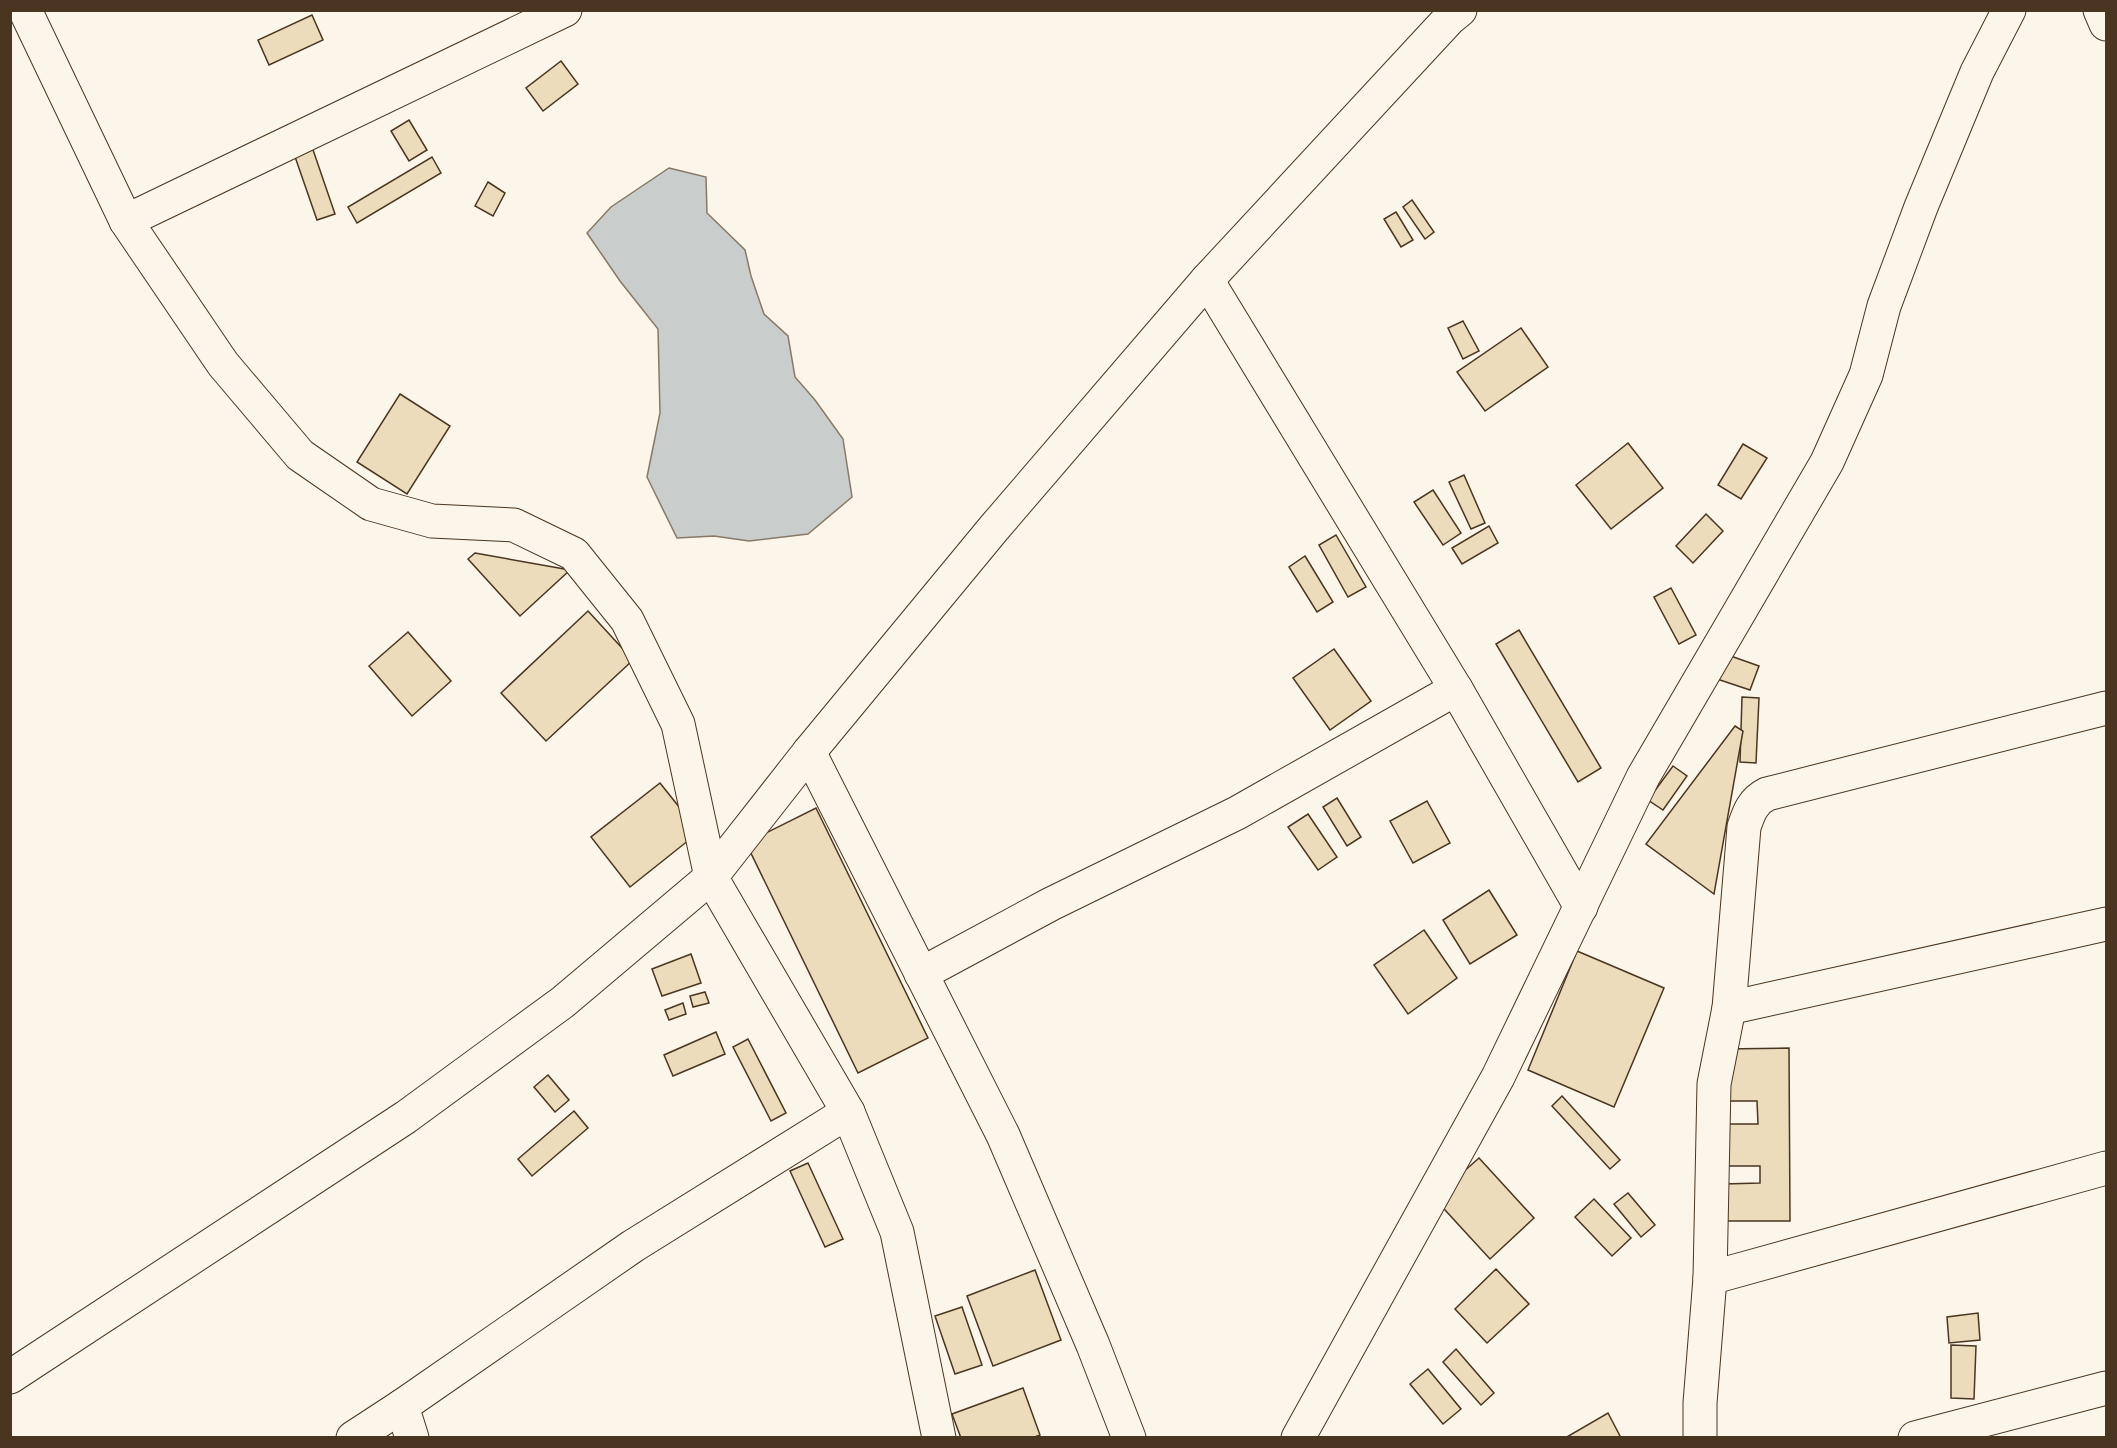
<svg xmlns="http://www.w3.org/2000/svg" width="2117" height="1448" viewBox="0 0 2117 1448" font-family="'Roboto Condensed',sans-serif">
	<rect width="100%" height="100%" fill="#fbf6e9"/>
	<polygon fill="#c9cecd" stroke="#887966" stroke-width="1.5" points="669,168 706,177 707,213 745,250 751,276 764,314 788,336 795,377 815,400 843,439 852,497 808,534 749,541 714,536 677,538 647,477 660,413 658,329 620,281 587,233 611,207"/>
	<g fill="#ecdcbc" stroke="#4a3520" stroke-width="1.5">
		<polygon points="312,15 323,40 269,65 258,40"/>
		<polygon points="561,61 578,84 543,111 526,88"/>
		<polygon points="409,120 427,150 409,161 391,131"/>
		<polygon points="311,144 335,214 317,220 293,151"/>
		<polygon points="432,157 441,173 357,223 348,207"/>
		<polygon points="488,182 505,193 493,216 475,206"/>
		<polygon points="1412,200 1434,232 1425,239 1403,207"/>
		<polygon points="1396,212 1413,240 1401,247 1384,219"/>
		<polygon points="1463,321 1479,351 1463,359 1448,328"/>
		<polygon points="1521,328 1548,367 1485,411 1457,372"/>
		<polygon points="400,394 450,426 407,494 357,462"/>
		<polygon points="1628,443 1663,488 1611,529 1576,485"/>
		<polygon points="1743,444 1767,458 1741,499 1718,485"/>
		<polygon points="1464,475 1485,523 1471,529 1449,482"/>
		<polygon points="1433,490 1461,533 1443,545 1414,502"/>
		<polygon points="1706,514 1723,531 1693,563 1676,546"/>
		<polygon points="1489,526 1498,543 1462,564 1452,548"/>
		<polygon points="1336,535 1366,587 1348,597 1319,545"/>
		<polygon points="475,553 570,570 520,616 468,559"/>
		<polygon points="1305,556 1333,602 1317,612 1289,567"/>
		<polygon points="1671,588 1696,635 1679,644 1654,597"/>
		<polygon points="588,611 633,660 546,741 501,693"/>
		<polygon points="1519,630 1601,768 1578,782 1496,644"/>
		<polygon points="408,632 451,681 412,716 369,666"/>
		<polygon points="1334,649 1371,701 1330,730 1293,678"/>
		<polygon points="1725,654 1759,666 1750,690 1717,679"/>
		<polygon points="1742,697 1759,698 1756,763 1740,762"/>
		<polygon points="1735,726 1743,731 1714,894 1646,844"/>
		<polygon points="1673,766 1687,776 1663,810 1648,800"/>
		<polygon points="660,783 699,832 630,887 591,837"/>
		<polygon points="1337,798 1361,837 1347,846 1323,807"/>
		<polygon points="1427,801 1450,843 1413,863 1390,821"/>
		<polygon points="816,808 928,1038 858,1073 746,843"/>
		<polygon points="1308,814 1337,857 1318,870 1288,827"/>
		<polygon points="1489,890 1517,935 1470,964 1443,920"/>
		<polygon points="1424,930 1457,978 1408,1014 1374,965"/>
		<polygon points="1577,951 1664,988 1614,1107 1528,1070"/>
		<polygon points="691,954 701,983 662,996 652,969"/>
		<polygon points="705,992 709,1003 693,1007 690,996"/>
		<polygon points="683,1003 686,1014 669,1020 665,1010"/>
		<polygon points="716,1032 725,1054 673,1076 664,1055"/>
		<polygon points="748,1039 786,1113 771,1121 733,1047"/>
		<polygon points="1789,1048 1790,1221 1724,1221 1724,1184 1760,1183 1760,1166 1723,1166 1723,1124 1758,1124 1757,1101 1723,1101 1723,1049"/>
		<polygon points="548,1075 569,1100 555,1112 534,1087"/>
		<polygon points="1562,1096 1620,1160 1610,1169 1552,1106"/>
		<polygon points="574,1111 588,1128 532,1176 518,1159"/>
		<polygon points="1479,1158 1534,1218 1490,1259 1434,1198"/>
		<polygon points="808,1163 843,1239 825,1247 790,1171"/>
		<polygon points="1628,1193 1655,1225 1641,1237 1614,1204"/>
		<polygon points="1594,1199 1631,1238 1612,1256 1575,1217"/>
		<polygon points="1496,1269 1529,1304 1487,1343 1455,1309"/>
		<polygon points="1035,1270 1061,1340 993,1366 967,1296"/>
		<polygon points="962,1307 982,1365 955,1374 935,1316"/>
		<polygon points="1978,1313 1980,1340 1949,1343 1947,1317"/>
		<polygon points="1951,1345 1976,1346 1974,1399 1951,1398"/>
		<polygon points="1456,1349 1494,1393 1481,1405 1443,1362"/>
		<polygon points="1428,1369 1461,1409 1443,1424 1410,1384"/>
		<polygon points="1023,1388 1040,1435 1032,1438 961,1438 952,1414"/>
		<polygon points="1608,1413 1620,1436 1616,1438 1565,1438"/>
	</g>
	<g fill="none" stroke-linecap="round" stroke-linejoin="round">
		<g stroke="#4a3520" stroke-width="35">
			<g id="minor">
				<polyline points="25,10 126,221 223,364 300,455 371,504 432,521 514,525 574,554 627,620 678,724 711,877 848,1112 897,1232 939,1438"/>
				<polyline points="2100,10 2106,24"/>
				<polyline points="126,221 565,10"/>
				<polyline points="1207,280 1456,689 1581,907"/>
				<polyline points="809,752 1003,1135 1093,1345 1129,1438"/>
				<polyline points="921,974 1051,904 1237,813 1456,689"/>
				<polyline points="1729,1008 2106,924"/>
				<polyline points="1710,1278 2106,1168"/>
				<polyline points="10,1377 406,1117 563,1002 711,877 809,752 994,528 1207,280 1449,19 1460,10"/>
				<polyline points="402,1406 412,1438"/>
				<polyline points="353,1438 402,1406 633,1246 848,1112"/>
				<polyline points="1298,1438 1498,1077 1643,777 1827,462 1866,375 1884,306 1921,207 1977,72 2009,10"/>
				<path d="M1700 1438V1403L1710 1278 1714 1084 1729 1008 1744 827C1749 812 1753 801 1767 794L2106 708"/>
				<polyline points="1915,1438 2106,1388"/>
			</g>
		</g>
		<use href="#minor" stroke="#fbf6e9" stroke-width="33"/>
	</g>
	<rect width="2117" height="1448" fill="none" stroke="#4a3520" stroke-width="24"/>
</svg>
